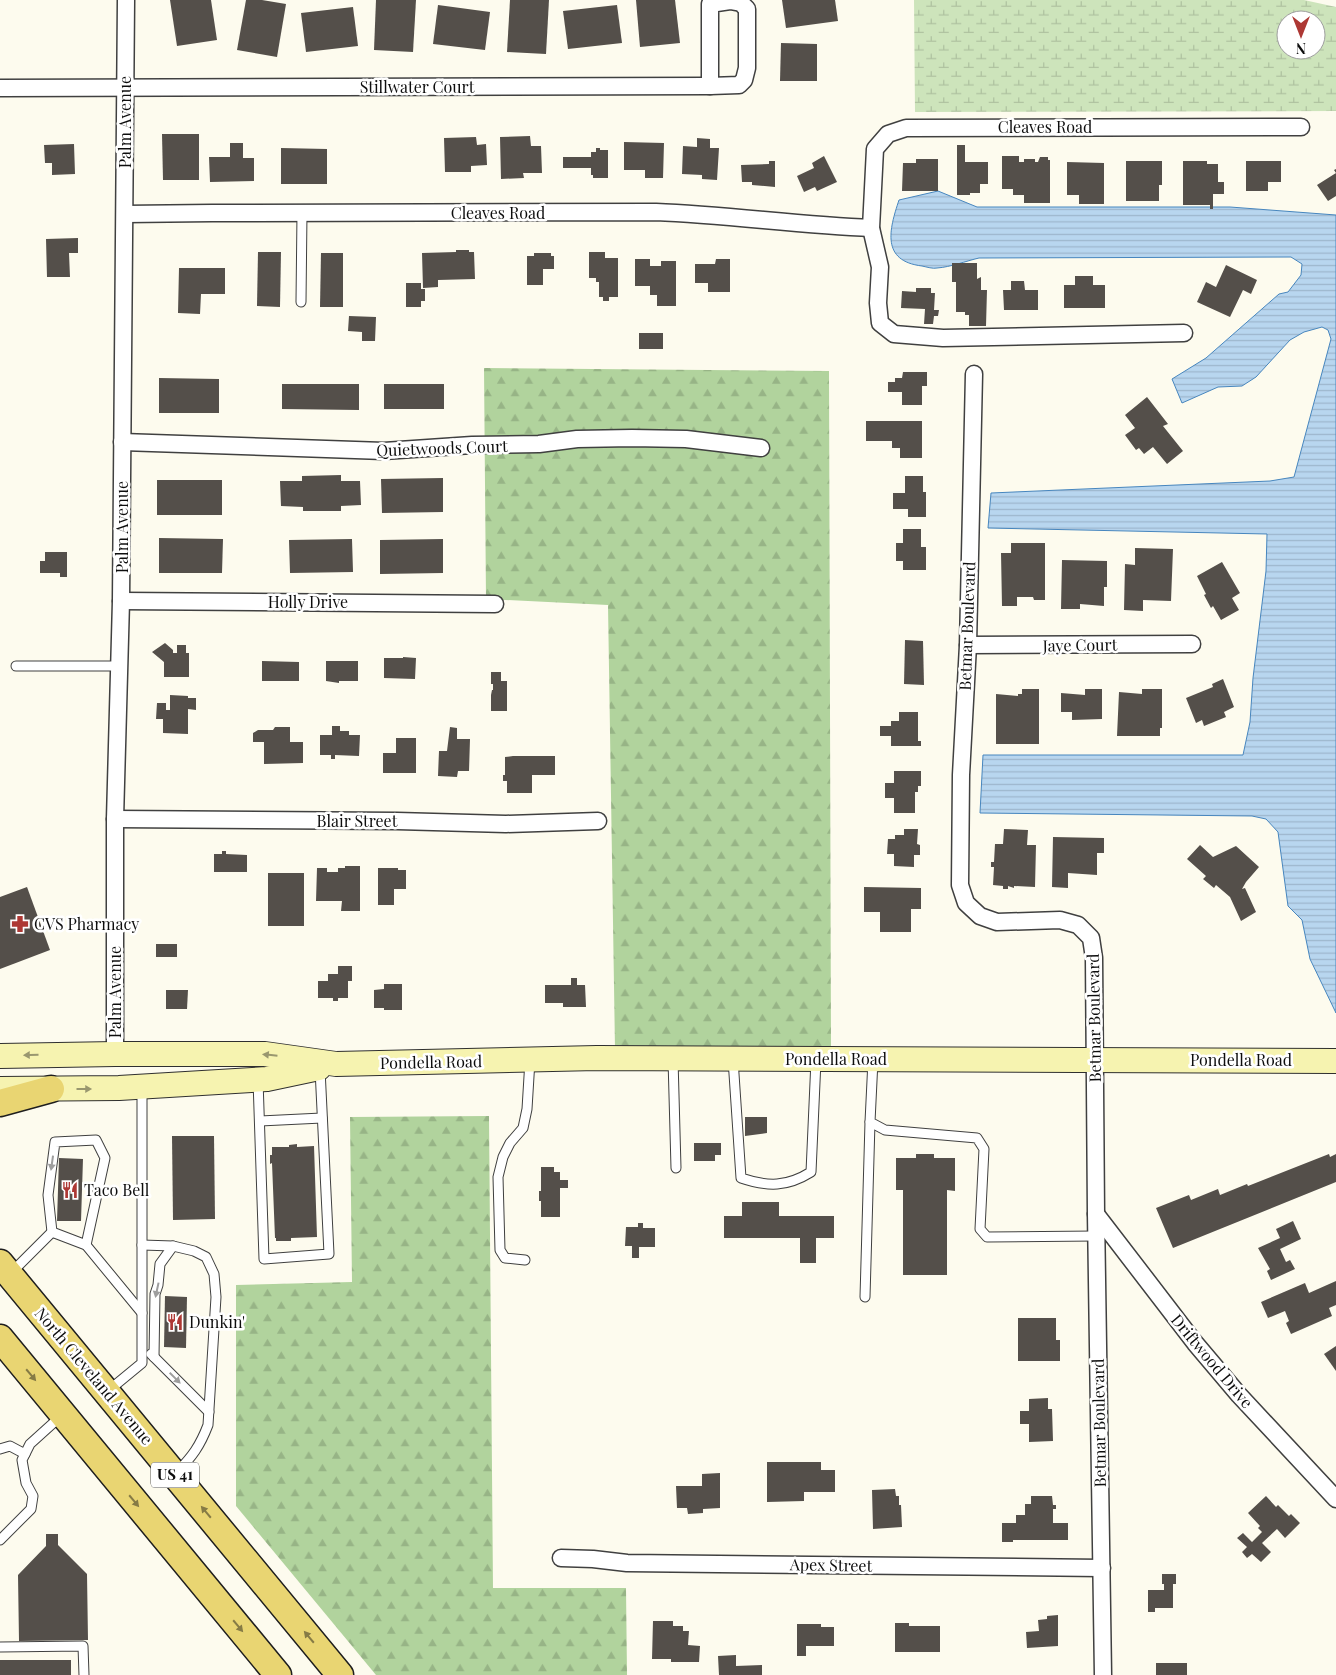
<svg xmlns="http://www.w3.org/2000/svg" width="1336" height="1675" viewBox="0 0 1336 1675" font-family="'Playfair Display',serif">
	<defs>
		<pattern id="forest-firs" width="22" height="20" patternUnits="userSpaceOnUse" patternTransform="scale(1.25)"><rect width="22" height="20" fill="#b1d39d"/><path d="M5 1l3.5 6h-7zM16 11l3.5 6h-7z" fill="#97b486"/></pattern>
		<pattern id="wetland-marsh" width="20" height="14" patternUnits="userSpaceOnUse" patternTransform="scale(1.25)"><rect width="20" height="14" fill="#cde4bb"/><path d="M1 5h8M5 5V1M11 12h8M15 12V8" fill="none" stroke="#afc2a0"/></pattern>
		<pattern id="water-rules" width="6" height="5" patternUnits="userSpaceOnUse" patternTransform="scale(1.25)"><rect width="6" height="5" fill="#b8d6ef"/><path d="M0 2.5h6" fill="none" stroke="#9db6cc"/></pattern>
	</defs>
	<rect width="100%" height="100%" fill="#fdfbee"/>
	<g fill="url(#forest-firs)">
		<polygon points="484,368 829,371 831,1050 615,1049 608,605 486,599"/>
		<polygon points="489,1116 493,1588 626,1588 627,1675 376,1675 236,1506 236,1285 352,1282 350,1117"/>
	</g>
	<path fill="url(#wetland-marsh)" fill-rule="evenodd" d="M914 0H1304L1336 7V111L915 112ZM1286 20H1316V50H1286Z"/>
	<path fill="url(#water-rules)" stroke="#4786be" d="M938 191 977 207H1230L1336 215V1013L1310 959 1302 920 1288 906 1278 832 1266 819 1252 816 980 813 983 755H1243L1250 722 1253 678 1266 571 1267 534 988 528 991 493 1270 481 1294 477 1331 339 1328 330 1322 327 1304 332 1290 340 1256 377 1242 386 1218 387 1182 403 1172 379 1206 358 1279 294 1288 292 1301 275 1302 264 1291 257 979 258C966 261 951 267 937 268 933 269 927 267 922 266 881 261 889 230 899 200Z"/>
	<g fill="#544f4a">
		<polygon points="170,0 211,0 217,40 177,46"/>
		<polygon points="246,0 262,0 286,4 277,57 237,50"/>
		<polygon points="376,0 416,0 413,52 374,50"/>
		<polygon points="510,0 549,0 546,54 507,52"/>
		<polygon points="636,0 675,0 680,43 640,47"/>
		<polygon points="782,0 835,0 838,21 786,28"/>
		<polygon points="438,5 490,12 485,50 433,44"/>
		<polygon points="617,5 622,43 568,49 563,11"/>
		<polygon points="353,7 358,46 306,52 301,13"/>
		<polygon points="781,43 817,44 817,81 780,81"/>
		<polygon points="162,134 199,134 199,180 163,180"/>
		<polygon points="530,136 531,146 541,146 542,173 523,173 524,178 501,179 500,137"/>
		<polygon points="476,137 477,145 486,144 487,165 471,166 471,172 445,172 444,138"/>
		<polygon points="697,138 710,139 710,148 719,148 717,180 702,179 702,175 682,174 683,146 697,147"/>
		<polygon points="624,142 664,143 663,178 645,178 645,170 624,170"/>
		<polygon points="230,143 243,143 243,158 254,158 254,181 210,182 209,157 230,157"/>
		<polygon points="74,144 75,174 52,175 52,163 45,163 44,145"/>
		<polygon points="957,145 965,145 965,162 988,162 988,184 980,184 980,193 970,193 970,195 957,195"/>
		<polygon points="281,148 327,149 327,184 281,184"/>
		<polygon points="596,148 600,148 600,150 608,150 608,178 593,178 593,175 591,175 591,168 563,168 563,157 591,157 591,152 596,152"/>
		<polygon points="824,156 837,182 817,191 815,187 804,192 797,176 814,168 812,163"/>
		<polygon points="1002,156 1019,156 1019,162 1024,162 1024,159 1035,159 1035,162 1038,162 1040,157 1048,157 1048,160 1050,160 1050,203 1024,203 1024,195 1013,195 1013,189 1002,189"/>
		<polygon points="916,159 938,159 938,191 902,191 903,163 916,163"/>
		<polygon points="769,161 775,161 775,187 752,185 752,182 742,182 741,165 769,164"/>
		<polygon points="1126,161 1162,161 1162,185 1159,185 1159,201 1126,201"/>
		<polygon points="1183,161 1207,161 1207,164 1218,164 1218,182 1224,182 1224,194 1213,194 1213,209 1210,209 1210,205 1183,205"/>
		<polygon points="1246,161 1281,161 1281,182 1268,182 1268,191 1246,191"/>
		<polygon points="1067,162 1104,163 1104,204 1079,204 1079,195 1067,195"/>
		<polygon points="1336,169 1336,196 1328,201 1317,185 1336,173 1334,170"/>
		<polygon points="78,238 78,253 69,253 70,277 47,277 46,239"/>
		<polygon points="456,250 469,250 469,252 474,252 475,279 438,280 438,287 423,288 422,253 456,252"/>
		<polygon points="258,252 281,252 280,307 257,306"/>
		<polygon points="589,252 605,252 605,258 618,258 618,297 609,297 609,301 603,301 603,297 599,297 599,282 596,282 596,278 589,278"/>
		<polygon points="321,253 343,253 343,307 320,307"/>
		<polygon points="534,253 551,253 551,256 554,256 554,269 543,269 543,285 527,285 527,256 534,256"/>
		<polygon points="635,259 650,259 650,266 661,266 661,261 676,261 676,306 657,306 657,295 650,295 650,286 635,286"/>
		<polygon points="716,259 730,259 730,292 708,292 708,283 695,283 695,264 715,264"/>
		<polygon points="952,263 977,263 977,279 981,277 981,290 987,290 986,326 969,326 969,315 965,315 965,312 956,312 956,282 952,282"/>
		<polygon points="1226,265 1257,280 1251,294 1243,290 1230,317 1197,302 1206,282 1216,287"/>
		<polygon points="179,268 225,268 225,294 201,294 200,314 178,313"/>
		<polygon points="1075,276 1093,276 1093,285 1105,285 1105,308 1064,308 1064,285 1075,285"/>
		<polygon points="1011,281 1024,281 1025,290 1038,290 1038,310 1004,310 1003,290 1011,290"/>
		<polygon points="406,283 421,283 421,289 425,289 425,301 421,301 421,307 406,307"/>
		<polygon points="916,288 931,288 931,293 935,293 934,310 939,310 938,316 934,316 933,324 924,324 925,309 901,308 902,291 916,292"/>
		<polygon points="349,316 376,317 375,341 362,341 362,332 348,331"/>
		<rect x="639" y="333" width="24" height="16"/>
		<polygon points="903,372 927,372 927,386 922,386 922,405 902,405 902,392 888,392 888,382 895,382 895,378 902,378"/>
		<polygon points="159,378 219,379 219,413 159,413"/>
		<polygon points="282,384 359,384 359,410 282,409"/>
		<rect x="384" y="384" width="60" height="25"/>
		<polygon points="1147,397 1168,424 1163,426 1183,451 1167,464 1153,447 1144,454 1139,448 1136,450 1125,435 1135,428 1125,415"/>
		<polygon points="866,421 922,421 922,458 900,458 900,448 892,448 892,441 866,441"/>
		<polygon points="341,475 341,481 360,481 361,505 341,506 341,511 303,511 303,507 281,506 280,481 302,481 302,476"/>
		<polygon points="905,476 923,476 923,492 926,492 926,517 908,517 908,509 893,509 893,493 905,493"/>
		<polygon points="443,478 443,512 382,513 381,479"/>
		<rect x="157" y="480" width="65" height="35"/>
		<polygon points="903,529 921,529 921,547 926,547 926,570 903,570 903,561 896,561 896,543 903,543"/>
		<polygon points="159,538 223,539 222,573 159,573"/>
		<polygon points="352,539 353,572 290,573 289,540"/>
		<polygon points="443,539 443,573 380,574 380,540"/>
		<polygon points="1011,543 1045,543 1045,600 1034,600 1033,597 1017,597 1017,606 1002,606 1001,553 1011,553"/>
		<polygon points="1135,548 1173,549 1171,601 1143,600 1143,611 1124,610 1125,564 1135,565"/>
		<polygon points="45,552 67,552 67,577 60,577 60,573 40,573 40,561 45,561"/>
		<polygon points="1062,560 1107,561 1107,587 1104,587 1104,606 1080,604 1080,609 1061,609"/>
		<polygon points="1222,562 1240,593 1232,598 1239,610 1221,620 1213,606 1211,608 1204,595 1206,594 1197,576"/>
		<polygon points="905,640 923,641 924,685 904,684"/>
		<polygon points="165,643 173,650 173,653 177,653 177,645 186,645 186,653 189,653 189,677 164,677 164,662 152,652"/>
		<polygon points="403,657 416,658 415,679 384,678 384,658 403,658"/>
		<polygon points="262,661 299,662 299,681 262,681"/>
		<polygon points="326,661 358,661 358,681 339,681 339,683 326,681"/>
		<polygon points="491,672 501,672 501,681 507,681 507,711 491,711 491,695 492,690 493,690 493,684 491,684"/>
		<polygon points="1223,679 1234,707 1224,712 1226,717 1204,726 1202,720 1196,723 1186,698 1213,687 1212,684"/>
		<polygon points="1022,689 1039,689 1039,744 996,744 996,694 1018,696 1018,694 1022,694"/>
		<polygon points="1085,689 1102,689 1102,719 1072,720 1072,712 1061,712 1061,693 1085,695"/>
		<polygon points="1142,689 1162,689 1162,728 1160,728 1160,736 1117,736 1119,692 1142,694"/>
		<polygon points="170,695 188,696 188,698 196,698 196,710 188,709 188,734 163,733 163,719 156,719 157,703 166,703 166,710 170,710"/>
		<polygon points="899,712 918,712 918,741 921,741 921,746 891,746 891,736 880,736 880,726 891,726 891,721 899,721"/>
		<polygon points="332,726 340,726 340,731 349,731 349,735 360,735 359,756 335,755 335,759 331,759 331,755 320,755 320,735 332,735"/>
		<polygon points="275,727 290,727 290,742 303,742 303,763 264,764 264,742 253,742 253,733 258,730 273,730"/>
		<polygon points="450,727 457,728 457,739 470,739 469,771 458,771 457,777 438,776 439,751 447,751"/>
		<polygon points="396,738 416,738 416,773 383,773 383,753 396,753"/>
		<polygon points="513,756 555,756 555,775 532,775 532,793 507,793 507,781 503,781 503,775 505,775 505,757"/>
		<polygon points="894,771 921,771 921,786 918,786 918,792 915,792 915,813 894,813 894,798 885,798 885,783 894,783"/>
		<polygon points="904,829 918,829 917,844 920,845 920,855 914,855 914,867 894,866 894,854 887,854 888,839 895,839 895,835 904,835"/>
		<polygon points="1004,829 1028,830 1027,845 1036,845 1035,887 1014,886 1014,888 1008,886 1008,889 1003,889 1003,886 993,885 994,867 991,867 991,862 994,862 995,844 1003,844"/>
		<polygon points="1053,837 1104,838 1104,853 1097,853 1097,875 1068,873 1068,888 1052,887"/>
		<polygon points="1200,845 1213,857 1236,846 1259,867 1246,882 1242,889 1245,888 1256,912 1241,921 1230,897 1216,885 1214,888 1203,879 1206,876 1187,859"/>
		<polygon points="222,851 226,851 226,854 247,855 247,872 214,872 214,854 222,854"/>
		<polygon points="345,866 360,866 360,911 341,911 342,901 316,901 317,868 327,868 327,872 338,872 338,868 345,868"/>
		<polygon points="378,868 398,868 398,870 406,870 406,889 394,889 394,905 378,905"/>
		<rect x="268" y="873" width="36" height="53"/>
		<polygon points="27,887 50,950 0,969 0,897"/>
		<polygon points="864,887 921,888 921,909 911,909 911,932 880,932 880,912 864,912"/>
		<rect x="156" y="944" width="21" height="13"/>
		<polygon points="338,966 352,966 352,981 348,981 348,998 338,998 338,1001 333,1001 333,998 318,998 318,981 328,981 328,974 338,974"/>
		<polygon points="571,978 577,978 577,985 585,985 586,1007 563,1007 563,1003 545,1003 545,985 571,985"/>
		<polygon points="384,984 402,984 402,1010 384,1010 384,1008 374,1008 374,990 384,989"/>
		<polygon points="166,990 188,990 187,1009 166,1009"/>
		<polygon points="745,1117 767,1117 767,1133 745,1136"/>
		<polygon points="172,1136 214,1136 215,1219 173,1220"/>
		<polygon points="694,1143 721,1143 721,1155 715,1155 715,1161 694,1161"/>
		<polygon points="297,1144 297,1147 314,1146 317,1237 291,1238 291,1241 276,1241 276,1238 275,1238 272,1163 270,1164 270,1155 272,1155 272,1147 289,1147 289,1145"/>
		<polygon points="916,1154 934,1154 934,1158 955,1158 955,1191 947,1190 947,1275 903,1275 903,1190 896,1190 896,1158 916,1158"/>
		<polygon points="1329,1154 1330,1157 1336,1154 1336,1182 1173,1248 1156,1208 1189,1195 1191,1200 1218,1189 1220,1195 1247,1184 1248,1186"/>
		<polygon points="59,1158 83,1159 81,1221 57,1221"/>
		<polygon points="541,1167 554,1167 554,1172 560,1172 560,1180 568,1180 568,1188 560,1188 560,1217 541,1217 541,1201 539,1201 539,1191 541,1191"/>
		<polygon points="742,1202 779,1202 779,1216 834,1216 834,1238 816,1238 816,1263 800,1263 800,1238 724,1238 724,1216 742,1216"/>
		<polygon points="1293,1221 1301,1239 1280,1249 1286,1262 1290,1260 1295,1269 1271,1280 1267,1271 1270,1269 1258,1248 1280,1238 1276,1229"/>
		<polygon points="638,1223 643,1223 643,1228 655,1228 655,1247 639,1247 639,1258 632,1258 632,1246 625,1246 626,1227 638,1227"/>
		<polygon points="1336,1281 1336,1305 1329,1308 1332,1316 1291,1334 1286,1323 1289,1321 1285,1311 1268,1318 1261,1302 1305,1283 1309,1293"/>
		<polygon points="165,1296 187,1297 186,1348 164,1347"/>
		<polygon points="1018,1318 1056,1318 1056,1340 1060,1340 1060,1361 1018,1361"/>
		<polygon points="1336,1346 1336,1371 1324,1354"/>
		<polygon points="1048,1398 1048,1409 1052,1409 1053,1441 1029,1442 1029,1424 1020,1424 1020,1411 1029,1411 1029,1399"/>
		<polygon points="767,1462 821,1462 821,1470 835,1470 835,1492 804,1492 804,1501 767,1502"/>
		<polygon points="720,1473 720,1508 703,1509 703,1513 688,1514 687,1508 677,1508 676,1486 702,1486 702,1474"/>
		<polygon points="895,1489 896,1496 899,1496 899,1505 901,1505 902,1527 873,1529 872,1490"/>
		<polygon points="1031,1496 1052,1496 1053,1505 1056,1505 1056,1509 1053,1509 1053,1523 1068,1523 1068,1540 1013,1540 1013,1542 1002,1542 1002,1523 1016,1523 1016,1515 1025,1515 1025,1504 1031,1504"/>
		<polygon points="1266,1496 1276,1507 1278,1505 1289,1516 1291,1514 1300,1523 1285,1538 1277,1529 1262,1543 1271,1552 1261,1562 1252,1554 1247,1558 1242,1552 1247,1547 1237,1538 1243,1533 1252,1542 1262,1532 1258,1528 1260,1526 1248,1513"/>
		<polygon points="46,1534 58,1534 58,1545 87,1574 88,1640 19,1641 18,1575 46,1546"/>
		<polygon points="1162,1574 1176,1574 1176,1584 1173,1584 1173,1608 1155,1608 1155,1612 1148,1612 1148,1590 1164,1590 1164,1584 1162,1584"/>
		<polygon points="1058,1615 1058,1646 1027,1648 1026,1632 1039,1631 1038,1620 1047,1619 1047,1616"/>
		<polygon points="653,1621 673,1621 673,1626 683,1626 683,1631 689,1631 688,1645 700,1646 699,1662 671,1662 671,1659 652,1659"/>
		<polygon points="895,1623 909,1623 909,1626 940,1626 940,1652 895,1652"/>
		<polygon points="797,1624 821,1624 821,1627 834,1627 834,1646 806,1646 806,1656 797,1656"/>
		<polygon points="736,1655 736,1666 762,1665 762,1675 719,1675 718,1656"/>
		<rect x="0" y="1660" width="71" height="15"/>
		<rect x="1156" y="1663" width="31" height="12"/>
	</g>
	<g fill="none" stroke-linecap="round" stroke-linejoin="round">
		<g stroke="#404040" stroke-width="11">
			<g id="service">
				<polyline points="301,302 302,213"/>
				<polyline points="16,666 120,666"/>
				<polyline points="673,1059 676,1168"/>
				<path d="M733 1059 741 1178C768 1187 787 1187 811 1172L816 1060"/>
				<polyline points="873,1060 870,1122 885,1130 977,1138 984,1149 980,1229 987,1237 1096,1236"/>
				<polyline points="258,1080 264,1259 329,1254 320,1069"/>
				<polyline points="260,1121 322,1118"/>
				<polyline points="52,1232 48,1195 55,1142 96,1140 105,1158 86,1245"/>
				<path d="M142 1245 173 1246 194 1251 206 1257 214 1274 216 1297 208 1425C200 1446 192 1457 177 1472"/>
				<polyline points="525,1260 505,1258 500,1250 498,1177 503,1157 510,1143 523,1128 527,1109 530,1060"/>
				<polyline points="12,1272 52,1232 86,1245 142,1313"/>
				<polyline points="865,1297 870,1122"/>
				<polyline points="151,1354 209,1412"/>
				<polyline points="154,1357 155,1294 158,1285 160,1264 173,1246"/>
				<polyline points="108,1391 142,1363 142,1087"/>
				<polyline points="0,1449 10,1446 25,1454"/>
				<polyline points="0,1540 31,1509 33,1496 26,1483 22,1460 30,1444 61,1416"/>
				<polyline points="0,1647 83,1646 84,1675"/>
			</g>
		</g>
		<g stroke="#404040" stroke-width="19">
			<g id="minor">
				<polygon points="730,1 741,3 747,9 747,68 744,80 739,85 710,86 710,4"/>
				<polyline points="0,88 710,86"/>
				<path d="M125 214 212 213 656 212C728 215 799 225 871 228"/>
				<polyline points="1184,333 943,338 894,334 880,323 878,303 880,267 871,228 875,149 888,134 906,128 1301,127"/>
				<polyline points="974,374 968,645 961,775 960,885 966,903 980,916 997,922 1060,920 1078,925 1091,938 1094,958 1096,1214 1103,1675"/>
				<polyline points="122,442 384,451 472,445 539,444 577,439 632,438 686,439 761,448"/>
				<polyline points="121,601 495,604"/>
				<polyline points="968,645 1192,644"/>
				<polyline points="115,819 397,821 506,824 598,821"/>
				<polyline points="115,1054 115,819 121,601 126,0"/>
				<polyline points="1096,1214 1195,1343 1239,1395 1336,1499"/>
				<polyline points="561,1558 593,1559 627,1563 1102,1568"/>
			</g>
		</g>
		<g stroke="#2f2f2f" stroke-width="26">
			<g id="secondary">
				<polyline points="0,1056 115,1054 265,1054 336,1064 597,1058 1336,1061"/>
				<polyline points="0,1089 119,1088 267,1079 319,1068"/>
			</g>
		</g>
		<g stroke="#1e1e1e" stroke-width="29">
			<g id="primary">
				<polyline points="0,1103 51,1089"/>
				<polyline points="0,1263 340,1675"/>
				<polyline points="0,1338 278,1675"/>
			</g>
		</g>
		<use href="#service" stroke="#fff" stroke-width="9"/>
		<use href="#minor" stroke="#fff" stroke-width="16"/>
		<use href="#secondary" stroke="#f6f3b0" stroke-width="24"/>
		<use href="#primary" stroke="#e9d572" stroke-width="26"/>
	</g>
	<defs><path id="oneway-solid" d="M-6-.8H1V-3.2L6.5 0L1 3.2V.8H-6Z" transform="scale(1.25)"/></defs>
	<g fill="#99976f">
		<use href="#oneway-solid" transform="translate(31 1055) rotate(179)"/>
		<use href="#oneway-solid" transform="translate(270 1055) rotate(-174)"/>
		<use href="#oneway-solid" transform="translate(84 1089)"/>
	</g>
	<g fill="#9e9e9e">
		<use href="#oneway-solid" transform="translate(52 1163) rotate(98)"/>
		<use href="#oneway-solid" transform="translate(157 1290) rotate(102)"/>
		<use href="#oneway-solid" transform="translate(175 1378) rotate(45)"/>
	</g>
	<g fill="#867b45">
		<use href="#oneway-solid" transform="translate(31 1375) rotate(50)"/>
		<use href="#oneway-solid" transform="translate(134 1501) rotate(50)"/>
		<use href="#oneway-solid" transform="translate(206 1512) rotate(-130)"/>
		<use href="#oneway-solid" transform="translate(238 1626) rotate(50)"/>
		<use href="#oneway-solid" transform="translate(309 1637) rotate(-130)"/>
	</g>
	<defs>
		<g id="pharmacy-bare" transform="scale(1.35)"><path d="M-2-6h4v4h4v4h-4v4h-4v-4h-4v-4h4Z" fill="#ad3834" stroke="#fff" stroke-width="2.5" paint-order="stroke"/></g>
		<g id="restaurant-bare" transform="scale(1.35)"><path d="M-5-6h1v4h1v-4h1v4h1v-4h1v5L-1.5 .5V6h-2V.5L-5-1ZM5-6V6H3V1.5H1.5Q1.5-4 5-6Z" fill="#ad3834" stroke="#fff" stroke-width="2.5" paint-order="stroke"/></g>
	</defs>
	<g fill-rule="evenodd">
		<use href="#pharmacy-bare" x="20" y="924"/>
		<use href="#restaurant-bare" x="70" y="1190"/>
		<use href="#restaurant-bare" x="175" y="1322"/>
	</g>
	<g text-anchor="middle" stroke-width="5" stroke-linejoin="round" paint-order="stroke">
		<rect fill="#fff" stroke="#565656" stroke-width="1" x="151" y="1462.5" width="48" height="25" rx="4"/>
		<g font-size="15" font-weight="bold" fill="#0d0d0d">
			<text x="175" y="1480">US 41</text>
		</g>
		<g font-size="16" fill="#0d0d0d" stroke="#fff">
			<text x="417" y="93">Stillwater Court</text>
			<text transform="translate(125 122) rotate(-90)" y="6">Palm Avenue</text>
			<text x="1045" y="133">Cleaves Road</text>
			<text x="498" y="219">Cleaves Road</text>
			<text transform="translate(442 448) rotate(-2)" y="6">Quietwoods Court</text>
			<text transform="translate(122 527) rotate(-90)" y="6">Palm Avenue</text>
			<text x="308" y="608">Holly Drive</text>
			<text transform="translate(967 626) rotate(-88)" y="6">Betmar Boulevard</text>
			<text transform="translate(1080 645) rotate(-1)" y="6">Jaye Court</text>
			<text x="357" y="827">Blair Street</text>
			<text transform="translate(115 992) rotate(-90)" y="6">Palm Avenue</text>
			<text transform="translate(1094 1018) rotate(-91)" y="6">Betmar Boulevard</text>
			<text x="836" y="1065">Pondella Road</text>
			<text x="1241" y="1066">Pondella Road</text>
			<text transform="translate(431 1062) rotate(-1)" y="6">Pondella Road</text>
			<text transform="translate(1212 1361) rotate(50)" y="6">Driftwood Drive</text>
			<text transform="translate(94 1376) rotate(50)" y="6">North Cleveland Avenue</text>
			<text transform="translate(1099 1423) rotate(-91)" y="6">Betmar Boulevard</text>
			<text transform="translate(831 1565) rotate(1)" y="6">Apex Street</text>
		</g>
		<g font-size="16" fill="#0d0d0d" stroke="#fff" text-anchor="start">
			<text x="34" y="930">CVS Pharmacy</text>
			<text x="84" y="1196">Taco Bell</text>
			<text x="189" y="1328">Dunkin'</text>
		</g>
	</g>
	<g transform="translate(1301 35) rotate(180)"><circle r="24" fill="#ffffff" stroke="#9e9e9e"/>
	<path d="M0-4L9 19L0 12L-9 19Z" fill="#ad3834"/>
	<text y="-8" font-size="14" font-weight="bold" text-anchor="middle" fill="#0d0d0d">N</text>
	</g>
</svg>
